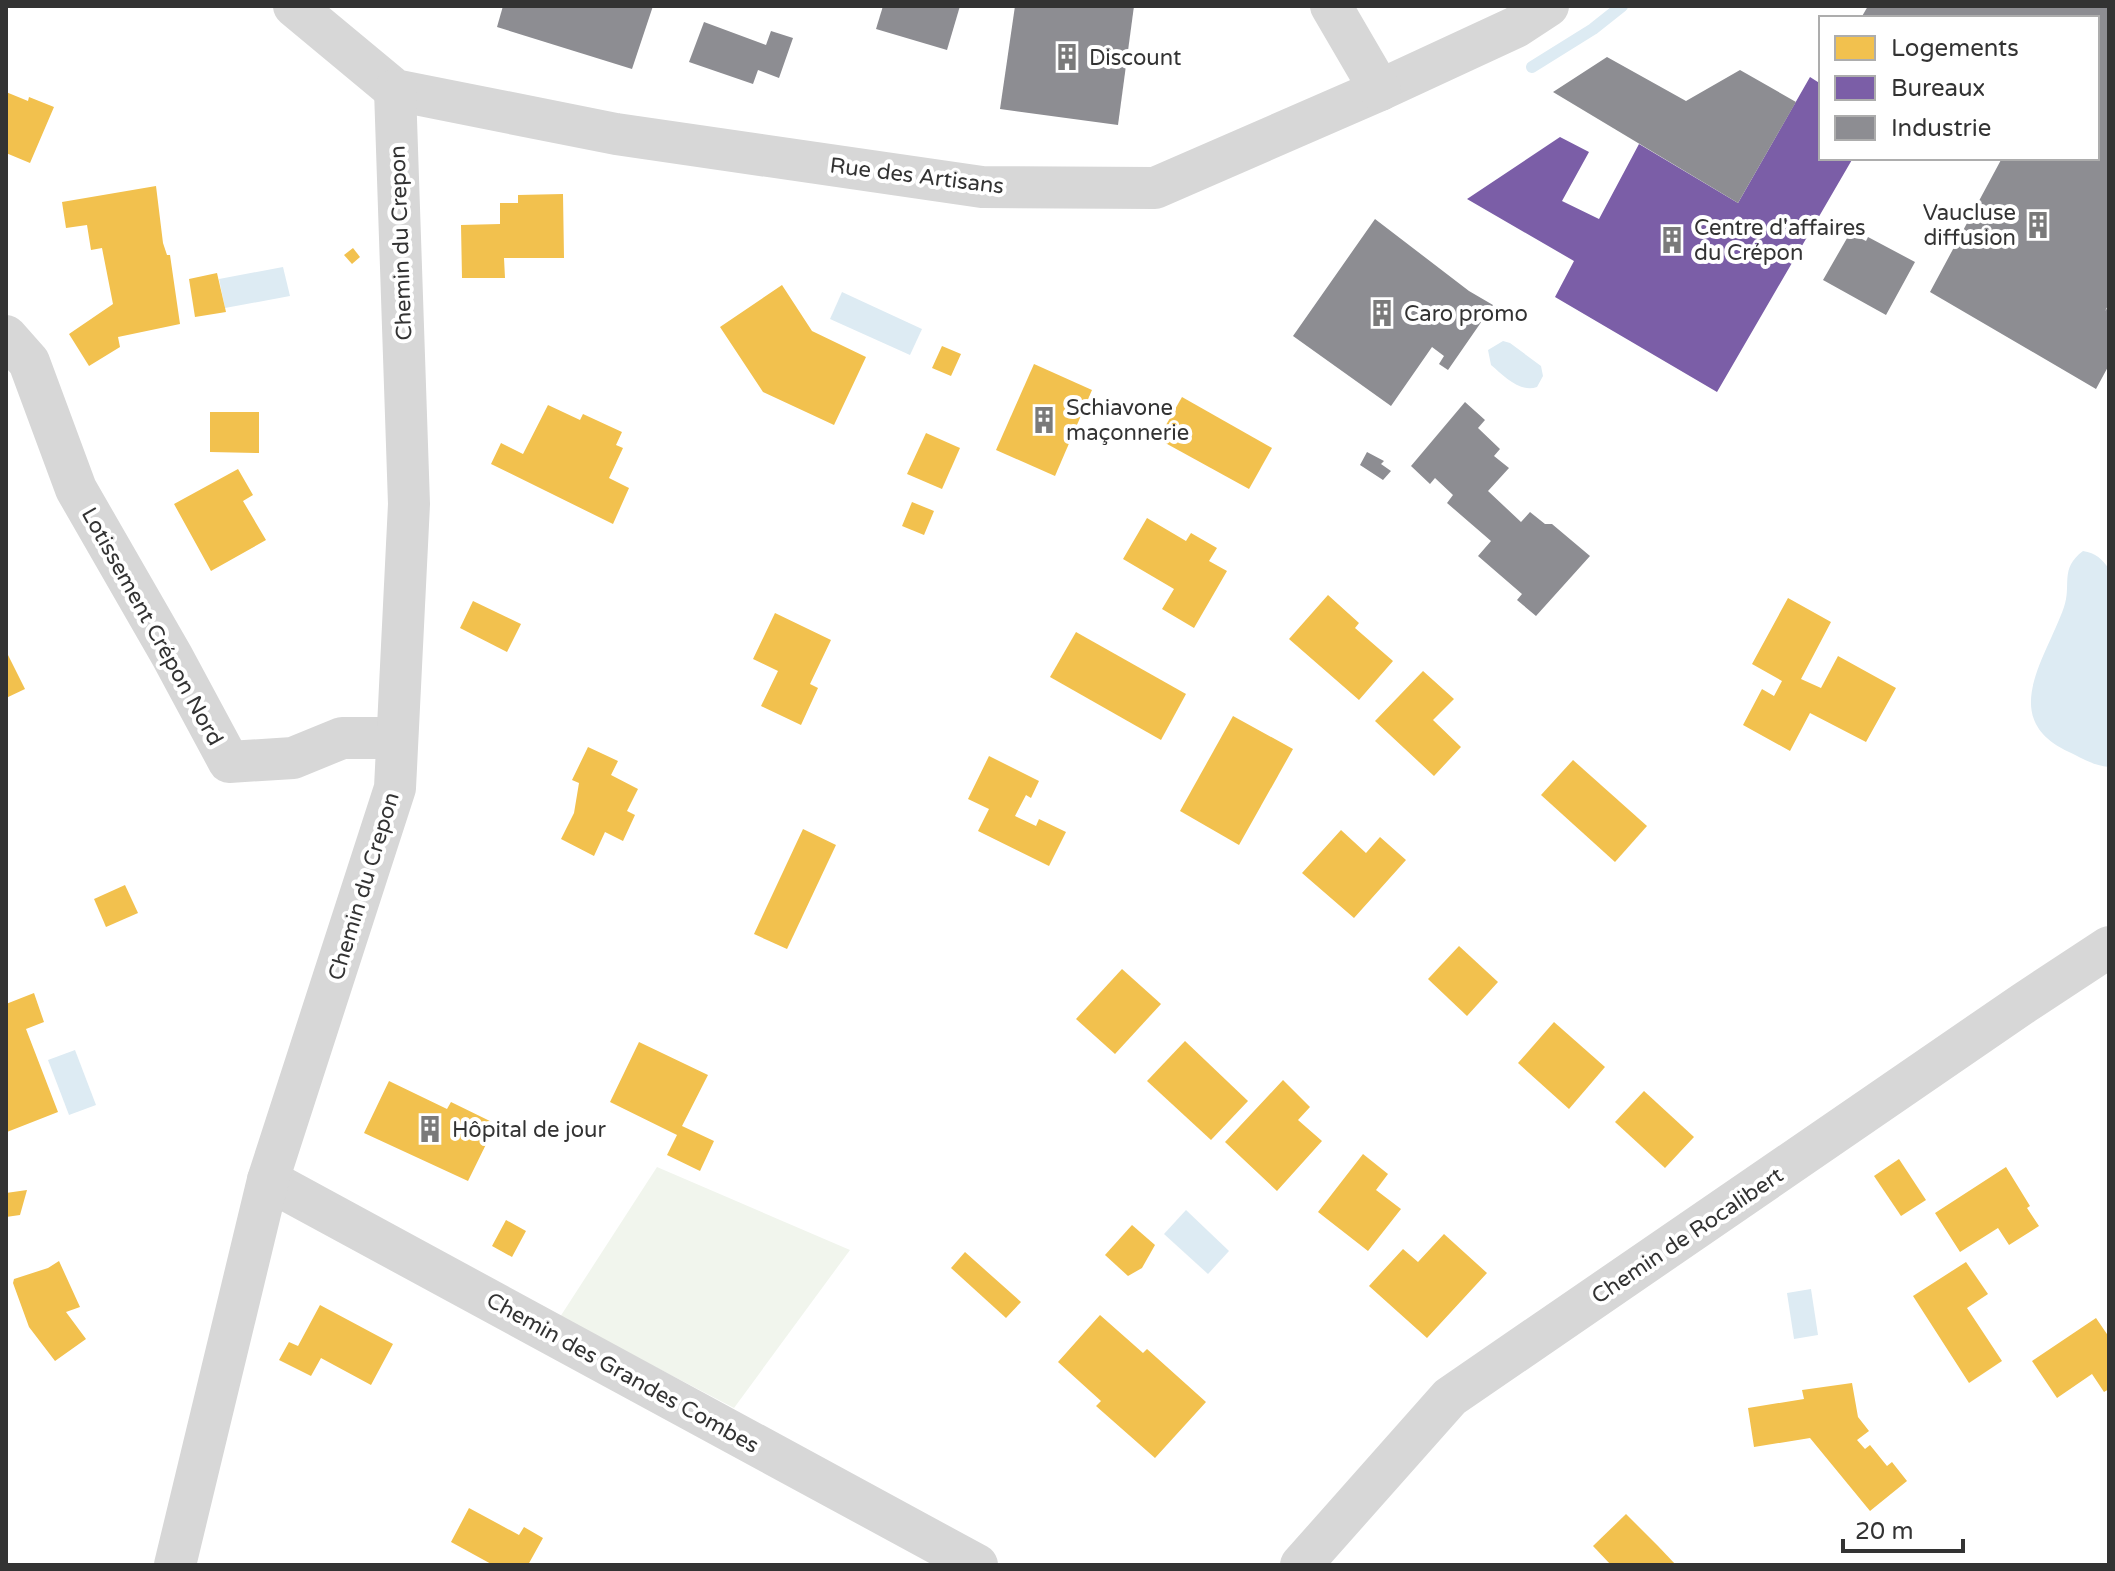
<svg xmlns="http://www.w3.org/2000/svg" width="2115" height="1571" viewBox="0 0 2115 1571" font-family="'Varela Round',sans-serif">
	<rect width="100%" height="100%" fill="#fff"/>
	<polygon fill="#f1f5ed" points="657,1167 850,1250 734,1408 560,1317"/>
	<g fill="#ddebf3">
		<polygon points="283,267 290,296 225,308 219,279"/>
		<polygon points="842,292 922,329 910,355 830,319"/>
		<path d="M1503 341 1510 343 1541 366 1543 376 1537 387C1520 393 1504 376 1491 365L1488 350Z"/>
		<path d="M2083 551C2096 553 2102 559 2109 569V767C2092 765 2084 759 2069 752 1997 719 2046 659 2064 607 2072 585 2059 569 2083 551Z"/>
		<polygon points="75,1050 96,1105 69,1115 48,1060"/>
		<polygon points="1186,1210 1229,1251 1208,1274 1164,1234"/>
		<polygon points="1811,1289 1818,1335 1794,1339 1787,1293"/>
	</g>
	<g fill="#f2c14e">
		<polygon points="6,92 28,101 29,97 54,107 30,163 6,153"/>
		<polygon points="156,186 163,243 167,255 170,255 180,324 118,337 120,347 89,366 69,334 113,304 102,248 91,250 87,225 66,228 62,202"/>
		<polygon points="563,194 564,258 504,258 505,278 462,278 461,225 500,224 500,203 518,203 518,195"/>
		<polygon points="353,248 360,257 352,264 344,255"/>
		<polygon points="217,273 226,312 195,317 189,279"/>
		<polygon points="782,285 812,331 866,357 834,425 763,392 720,327"/>
		<polygon points="942,346 961,354 951,376 932,368"/>
		<polygon points="1034,364 1092,390 1055,476 996,450"/>
		<polygon points="1182,397 1272,448 1249,489 1158,439"/>
		<polygon points="548,405 580,420 583,414 622,432 616,445 623,448 609,478 629,488 613,524 491,464 501,443 523,454"/>
		<polygon points="210,412 259,412 259,453 210,452"/>
		<polygon points="926,433 960,448 942,489 907,474"/>
		<polygon points="238,469 253,495 243,501 266,540 211,571 174,504"/>
		<polygon points="912,502 934,511 924,535 902,526"/>
		<polygon points="1147,518 1186,541 1191,533 1217,548 1209,561 1227,571 1194,628 1162,609 1174,589 1123,559"/>
		<polygon points="1328,595 1359,623 1355,628 1393,661 1359,700 1289,639"/>
		<polygon points="1788,598 1831,622 1801,679 1821,688 1838,656 1896,688 1866,742 1810,713 1790,751 1743,725 1762,689 1774,696 1782,681 1752,664"/>
		<polygon points="473,601 521,624 507,652 460,628"/>
		<polygon points="775,613 831,640 810,684 818,688 801,725 761,706 778,671 753,659"/>
		<polygon points="1076,632 1186,694 1161,740 1050,677"/>
		<polygon points="6,651 25,689 6,698"/>
		<polygon points="1423,671 1454,699 1433,720 1461,747 1434,776 1375,721"/>
		<polygon points="1233,716 1293,749 1239,845 1180,811"/>
		<polygon points="588,747 618,761 611,775 638,789 627,811 635,815 623,841 605,832 594,856 561,839 574,813 579,783 572,780"/>
		<polygon points="989,756 1039,781 1031,798 1026,795 1015,816 1036,826 1039,819 1066,832 1049,866 978,831 989,809 968,799"/>
		<polygon points="1573,760 1647,826 1615,862 1541,795"/>
		<polygon points="803,829 836,845 787,949 754,934"/>
		<polygon points="1341,830 1366,853 1380,837 1406,860 1354,918 1302,873"/>
		<polygon points="125,885 138,913 106,927 94,899"/>
		<polygon points="1459,946 1498,982 1467,1016 1428,979"/>
		<polygon points="1122,969 1161,1004 1115,1054 1076,1019"/>
		<polygon points="34,993 44,1022 26,1029 58,1112 7,1132 6,1004"/>
		<polygon points="1554,1022 1605,1067 1569,1109 1518,1063"/>
		<polygon points="1185,1041 1248,1101 1211,1140 1147,1081"/>
		<polygon points="639,1042 708,1075 682,1126 714,1141 700,1171 667,1155 677,1135 610,1102"/>
		<polygon points="1283,1080 1310,1107 1298,1120 1322,1141 1277,1191 1225,1142"/>
		<polygon points="389,1081 447,1109 451,1102 496,1124 468,1181 364,1133"/>
		<polygon points="1644,1091 1694,1137 1665,1168 1615,1122"/>
		<polygon points="1363,1154 1388,1174 1376,1190 1401,1209 1368,1251 1318,1212"/>
		<polygon points="1899,1159 1926,1200 1901,1216 1874,1176"/>
		<polygon points="2006,1167 2030,1206 2027,1208 2039,1226 2009,1245 1998,1228 1960,1252 1935,1213"/>
		<polygon points="27,1190 20,1215 6,1217 6,1193"/>
		<polygon points="506,1220 526,1231 512,1257 492,1246"/>
		<polygon points="1132,1225 1155,1245 1142,1268 1128,1276 1105,1255"/>
		<polygon points="1444,1234 1487,1273 1427,1338 1369,1286 1403,1249 1418,1262"/>
		<polygon points="965,1252 1021,1302 1006,1318 951,1268"/>
		<polygon points="59,1261 80,1307 66,1312 86,1339 55,1361 29,1327 13,1283 14,1279 48,1268"/>
		<polygon points="1966,1262 1988,1294 1967,1308 2002,1361 1969,1383 1913,1296"/>
		<polygon points="320,1305 393,1344 371,1385 321,1358 311,1376 279,1360 289,1342 298,1346"/>
		<polygon points="1100,1315 1143,1353 1147,1349 1206,1402 1155,1458 1096,1406 1101,1401 1058,1362"/>
		<polygon points="2096,1318 2109,1337 2109,1389 2104,1392 2092,1374 2057,1398 2032,1361"/>
		<polygon points="1852,1383 1858,1417 1869,1431 1857,1440 1865,1449 1870,1445 1887,1466 1892,1462 1907,1481 1870,1511 1810,1438 1754,1447 1748,1408 1804,1399 1802,1390"/>
		<polygon points="469,1508 519,1535 524,1527 543,1538 528,1565 493,1565 451,1542"/>
		<polygon points="1626,1514 1658,1546 1676,1565 1611,1565 1593,1546"/>
	</g>
	<polygon fill="#7b5ea7" points="1810,77 1821,84 1821,158 1853,158 1717,392 1555,297 1574,261 1467,199 1560,137 1589,152 1562,201 1599,219 1639,144 1738,203"/>
	<g fill="#8d8d92">
		<polygon points="503,6 653,6 632,69 497,27"/>
		<polygon points="883,6 960,6 947,50 876,29"/>
		<polygon points="1015,6 1134,6 1118,125 1000,109"/>
		<polygon points="1868,6 2109,6 2109,304 2105,311 2109,306 2109,365 2096,389 1930,292 2002,158 2097,158 2097,18 1861,18"/>
		<polygon points="704,22 766,45 771,31 793,38 779,78 758,70 753,84 689,62"/>
		<polygon points="1607,57 1686,101 1740,70 1796,102 1738,203 1553,92"/>
		<polygon points="1375,219 1469,291 1493,305 1448,370 1439,364 1444,356 1432,347 1391,406 1293,336"/>
		<polygon points="1850,233 1866,241 1868,237 1915,262 1886,315 1823,280"/>
		<polygon points="1465,402 1485,420 1478,428 1500,449 1494,456 1509,468 1488,491 1521,522 1530,512 1545,524 1552,524 1590,556 1536,616 1517,600 1522,594 1478,556 1491,541 1447,503 1453,495 1435,478 1430,484 1411,466"/>
		<polygon points="1367,452 1384,461 1381,464 1391,471 1383,480 1360,465"/>
	</g>
	<g fill="none" stroke-linecap="round" stroke-linejoin="round">
		<polyline stroke="#ddebf3" stroke-width="12" points="1532,67 1593,29 1622,6"/>
		<g stroke="#d7d7d7" stroke-width="42">
			<polyline points="294,6 395,90 616,134 982,187 1155,188 1380,90 1516,27 1548,6"/>
			<polyline points="1331,6 1380,90"/>
			<polyline points="6,336 29,362 76,489 172,656 229,762 293,758 342,738 396,738"/>
			<polyline points="268,1180 977,1565"/>
			<polyline points="175,1565 268,1180 395,788 409,504 395,90"/>
			<polyline points="1301,1565 1450,1397 2024,1003 2109,947"/>
		</g>
	</g>
	<defs>
		<g id="building-bare" transform="scale(2.16)"><path d="M-4-6H4V6H1V3H-1V6H-4ZM-2.5-4.3h1.7v1.8h-1.7ZM.8-4.3h1.7v1.8H.8ZM-2.5-1h1.7V.8h-1.7ZM.8-1h1.7V.8H.8Z" fill="#7a7a7a" stroke="#fff" stroke-width="2.5" paint-order="stroke"/></g>
	</defs>
	<g fill-rule="evenodd">
		<use href="#building-bare" x="1067" y="57"/>
		<use href="#building-bare" x="2038" y="225"/>
		<use href="#building-bare" x="1672" y="240"/>
		<use href="#building-bare" x="1382" y="313"/>
		<use href="#building-bare" x="1044" y="420"/>
		<use href="#building-bare" x="430" y="1129"/>
	</g>
	<g text-anchor="middle" stroke-width="8" stroke-linejoin="round" paint-order="stroke">
		<g font-size="22" fill="#333" stroke="#fff" text-anchor="start">
			<text x="1089" y="65">Discount</text>
			<text x="2016" y="220" text-anchor="end">Vaucluse<tspan x="2016" dy="25">diffusion</tspan></text>
			<text x="1694" y="235">Centre d'affaires<tspan x="1694" dy="25">du Crépon</tspan></text>
			<text x="1404" y="321">Caro promo</text>
			<text x="1066" y="415">Schiavone<tspan x="1066" dy="25">maçonnerie</tspan></text>
			<text x="452" y="1137">Hôpital de jour</text>
		</g>
		<g font-size="22" fill="#333" stroke="#fff">
			<text transform="translate(917 175) rotate(7)" y="8">Rue des Artisans</text>
			<text transform="translate(400 243) rotate(-92)" y="8">Chemin du Crepon</text>
			<text transform="translate(153 626) rotate(61)" y="8">Lotissement Crépon Nord</text>
			<text transform="translate(363 886) rotate(-73)" y="8">Chemin du Crepon</text>
			<text transform="translate(1687 1235) rotate(-34)" y="8">Chemin de Rocalibert</text>
			<text transform="translate(623 1372) rotate(29)" y="8">Chemin des Grandes Combes</text>
		</g>
	</g>
	<rect width="2115" height="1571" fill="none" stroke="#333333" stroke-width="16"/>
	<rect x="1819" y="16" width="280" height="144" fill="#ffffff" stroke="#adadad" stroke-width="2"/>
	<rect x="1835" y="36" width="40" height="24" fill="#f2c14e" stroke="#adadad" stroke-width="2"/>
	<text x="1891" y="56" font-size="24" fill="#333333">Logements</text>
	<rect x="1835" y="76" width="40" height="24" fill="#7b5ea7" stroke="#adadad" stroke-width="2"/>
	<text x="1891" y="96" font-size="24" fill="#333333">Bureaux</text>
	<rect x="1835" y="116" width="40" height="24" fill="#8d8d92" stroke="#adadad" stroke-width="2"/>
	<text x="1891" y="136" font-size="24" fill="#333333">Industrie</text>
	<path d="M1843 1539v12h120v-12" fill="none" stroke="#333333" stroke-width="4"/>
	<text x="1855" y="1539" font-size="24" fill="#333333" stroke="#ffffff" stroke-width="6" paint-order="stroke">20 m</text>
</svg>
